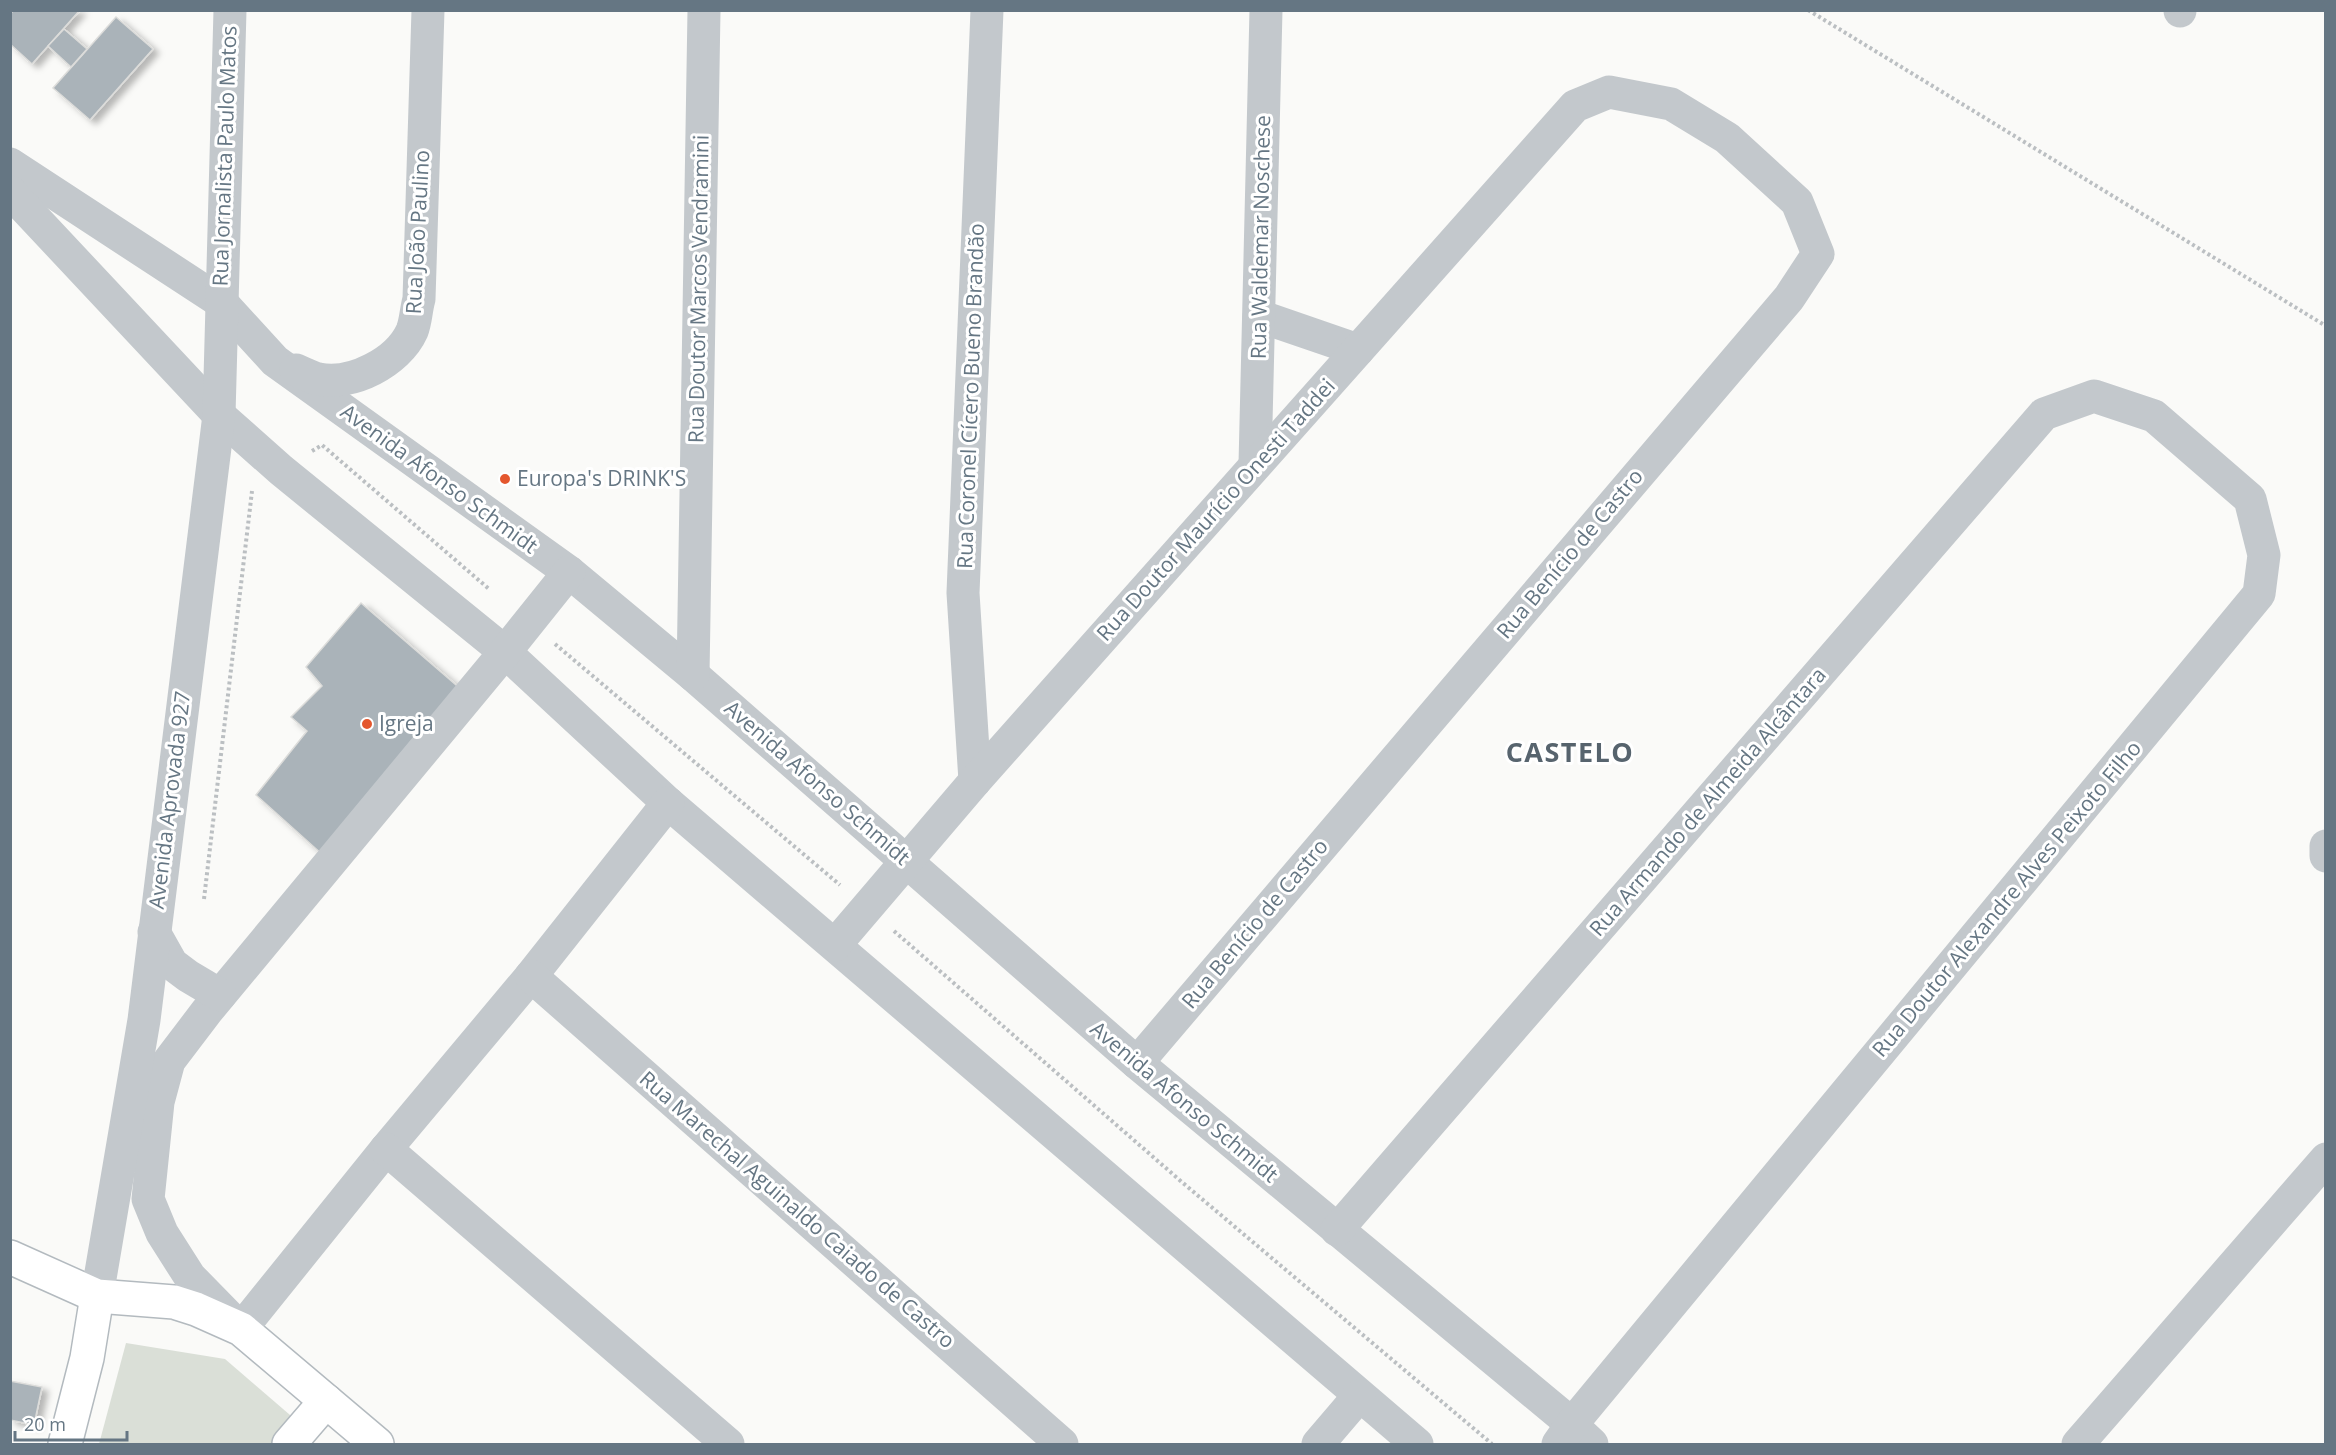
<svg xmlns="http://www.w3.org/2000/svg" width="2336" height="1455" viewBox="0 0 2336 1455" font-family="'Open Sans',sans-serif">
	<defs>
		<filter id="shadow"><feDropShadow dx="6" dy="4" stdDeviation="3" flood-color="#0004"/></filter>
	</defs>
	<rect width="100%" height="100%" fill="#fafaf8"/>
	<polygon fill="#dadfd7" points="126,1343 225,1359 297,1421 275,1444 99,1444"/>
	<g fill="#aab3b9" stroke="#dcdcda" stroke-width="1.5" filter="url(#shadow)">
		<polygon points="14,10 80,10 32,64 10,44 10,14"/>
		<polygon points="116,17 153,49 90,120 53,88"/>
		<polygon points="64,29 87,49 71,67 48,46"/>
		<polygon points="361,603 463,691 324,856 256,795 307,731 291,717 322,686 306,667"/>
		<polygon points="10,1381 42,1387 34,1425 10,1420"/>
	</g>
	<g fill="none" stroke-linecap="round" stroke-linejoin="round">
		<g stroke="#b3babf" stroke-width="36">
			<g id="secondary">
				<polyline points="10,1257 97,1296 174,1302 196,1309 241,1329 377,1444"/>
				<polyline points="65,1444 87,1358 97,1296"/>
				<polyline points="289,1444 326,1401"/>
			</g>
		</g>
		<g stroke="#bbbfc2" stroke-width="4" stroke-dasharray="3 3" stroke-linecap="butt">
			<polyline points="1808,10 2326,326"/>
			<polyline points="312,451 322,445 489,589"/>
			<polyline points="555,644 840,885"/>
			<polyline points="204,899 252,491"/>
			<polyline points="894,931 1183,1183 1492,1444"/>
		</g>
		<g stroke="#c3c8cc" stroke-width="33">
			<polyline points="2180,11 2180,10"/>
			<polyline points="10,164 221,302 275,361 569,572 693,675 1137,1063 1561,1415 1592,1444"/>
			<polyline points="10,192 219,415 281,470 505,652 668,803 1417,1444"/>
			<polyline points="1259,316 1358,350"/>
			<path d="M296 370C303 373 310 377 318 379 352 386 398 362 412 331 416 321 416 309 419 299L428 10"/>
			<polyline points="1255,464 1266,10"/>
			<polyline points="569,572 505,652 207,1011 169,1061 158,1102 148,1199 162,1233 190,1277 241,1329 386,1149 531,976 668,803"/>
			<polyline points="693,675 704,10"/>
			<polyline points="975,781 963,593 987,10"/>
			<polyline points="2326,846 2326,856"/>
			<polyline points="154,932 172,964 188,976 220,995"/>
			<polyline points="835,945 975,781 1575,106 1609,92 1671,104 1727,138 1797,202 1818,254 1789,298 1137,1063"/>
			<polyline points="531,976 1062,1444"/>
			<polyline points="386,1149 728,1444"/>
			<polyline points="1337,1230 2044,414 2094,396 2154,416 2250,499 2264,555 2259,594 1572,1424 1558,1444"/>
			<polyline points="97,1296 144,1020 219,415 230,10"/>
			<polyline points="1318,1444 1359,1396"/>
			<polyline points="2078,1444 2326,1159"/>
		</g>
		<use href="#secondary" stroke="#fff" stroke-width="33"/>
	</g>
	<g fill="#e4572e" stroke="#fff" stroke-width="2">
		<circle cx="505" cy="479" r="6"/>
		<circle cx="367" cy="724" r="6"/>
	</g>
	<g text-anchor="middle" stroke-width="6" stroke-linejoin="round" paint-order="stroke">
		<g font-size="21" fill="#657683" stroke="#fff">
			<text transform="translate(225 156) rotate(-88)" y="7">Rua Jornalista Paulo Matos</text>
			<text transform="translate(418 232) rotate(-87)" y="7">Rua João Paulino</text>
			<text transform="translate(1261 237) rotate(-89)" y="7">Rua Waldemar Noschese</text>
			<text transform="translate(699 289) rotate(-89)" y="7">Rua Doutor Marcos Vendramini</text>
			<text transform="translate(971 396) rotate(-88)" y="7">Rua Coronel Cícero Bueno Brandão</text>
			<text transform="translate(439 479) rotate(36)" y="7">Avenida Afonso Schmidt</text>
			<text transform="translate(1216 510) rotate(-48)" y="7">Rua Doutor Maurício Onesti Taddei</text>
			<text transform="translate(1570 554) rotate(-50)" y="7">Rua Benício de Castro</text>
			<text transform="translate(817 783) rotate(41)" y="7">Avenida Afonso Schmidt</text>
			<text transform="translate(170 800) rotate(-83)" y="7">Avenida Aprovada 927</text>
			<text transform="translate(1708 802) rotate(-49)" y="7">Rua Armando de Almeida Alcântara</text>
			<text transform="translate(2007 899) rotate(-50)" y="7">Rua Doutor Alexandre Alves Peixoto Filho</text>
			<text transform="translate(1255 924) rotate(-50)" y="7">Rua Benício de Castro</text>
			<text transform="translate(1184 1102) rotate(40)" y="7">Avenida Afonso Schmidt</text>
			<text transform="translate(797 1210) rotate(41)" y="7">Rua Marechal Aguinaldo Caiado de Castro</text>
		</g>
		<g font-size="21" fill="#657683" stroke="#fff" text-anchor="start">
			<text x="517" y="486">Europa's DRINK'S</text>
			<text x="379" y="731">Igreja</text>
		</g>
		<g font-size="27" font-weight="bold" letter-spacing="1.5" fill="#57646e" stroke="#fff">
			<text x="1570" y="762">CASTELO</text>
		</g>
	</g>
	<rect width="2336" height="1455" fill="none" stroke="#657683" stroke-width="24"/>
	<path d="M15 1431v9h112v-9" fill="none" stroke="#657683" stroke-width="3"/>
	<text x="24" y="1431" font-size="18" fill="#657683" stroke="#ffffff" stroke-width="4.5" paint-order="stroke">20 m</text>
</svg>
